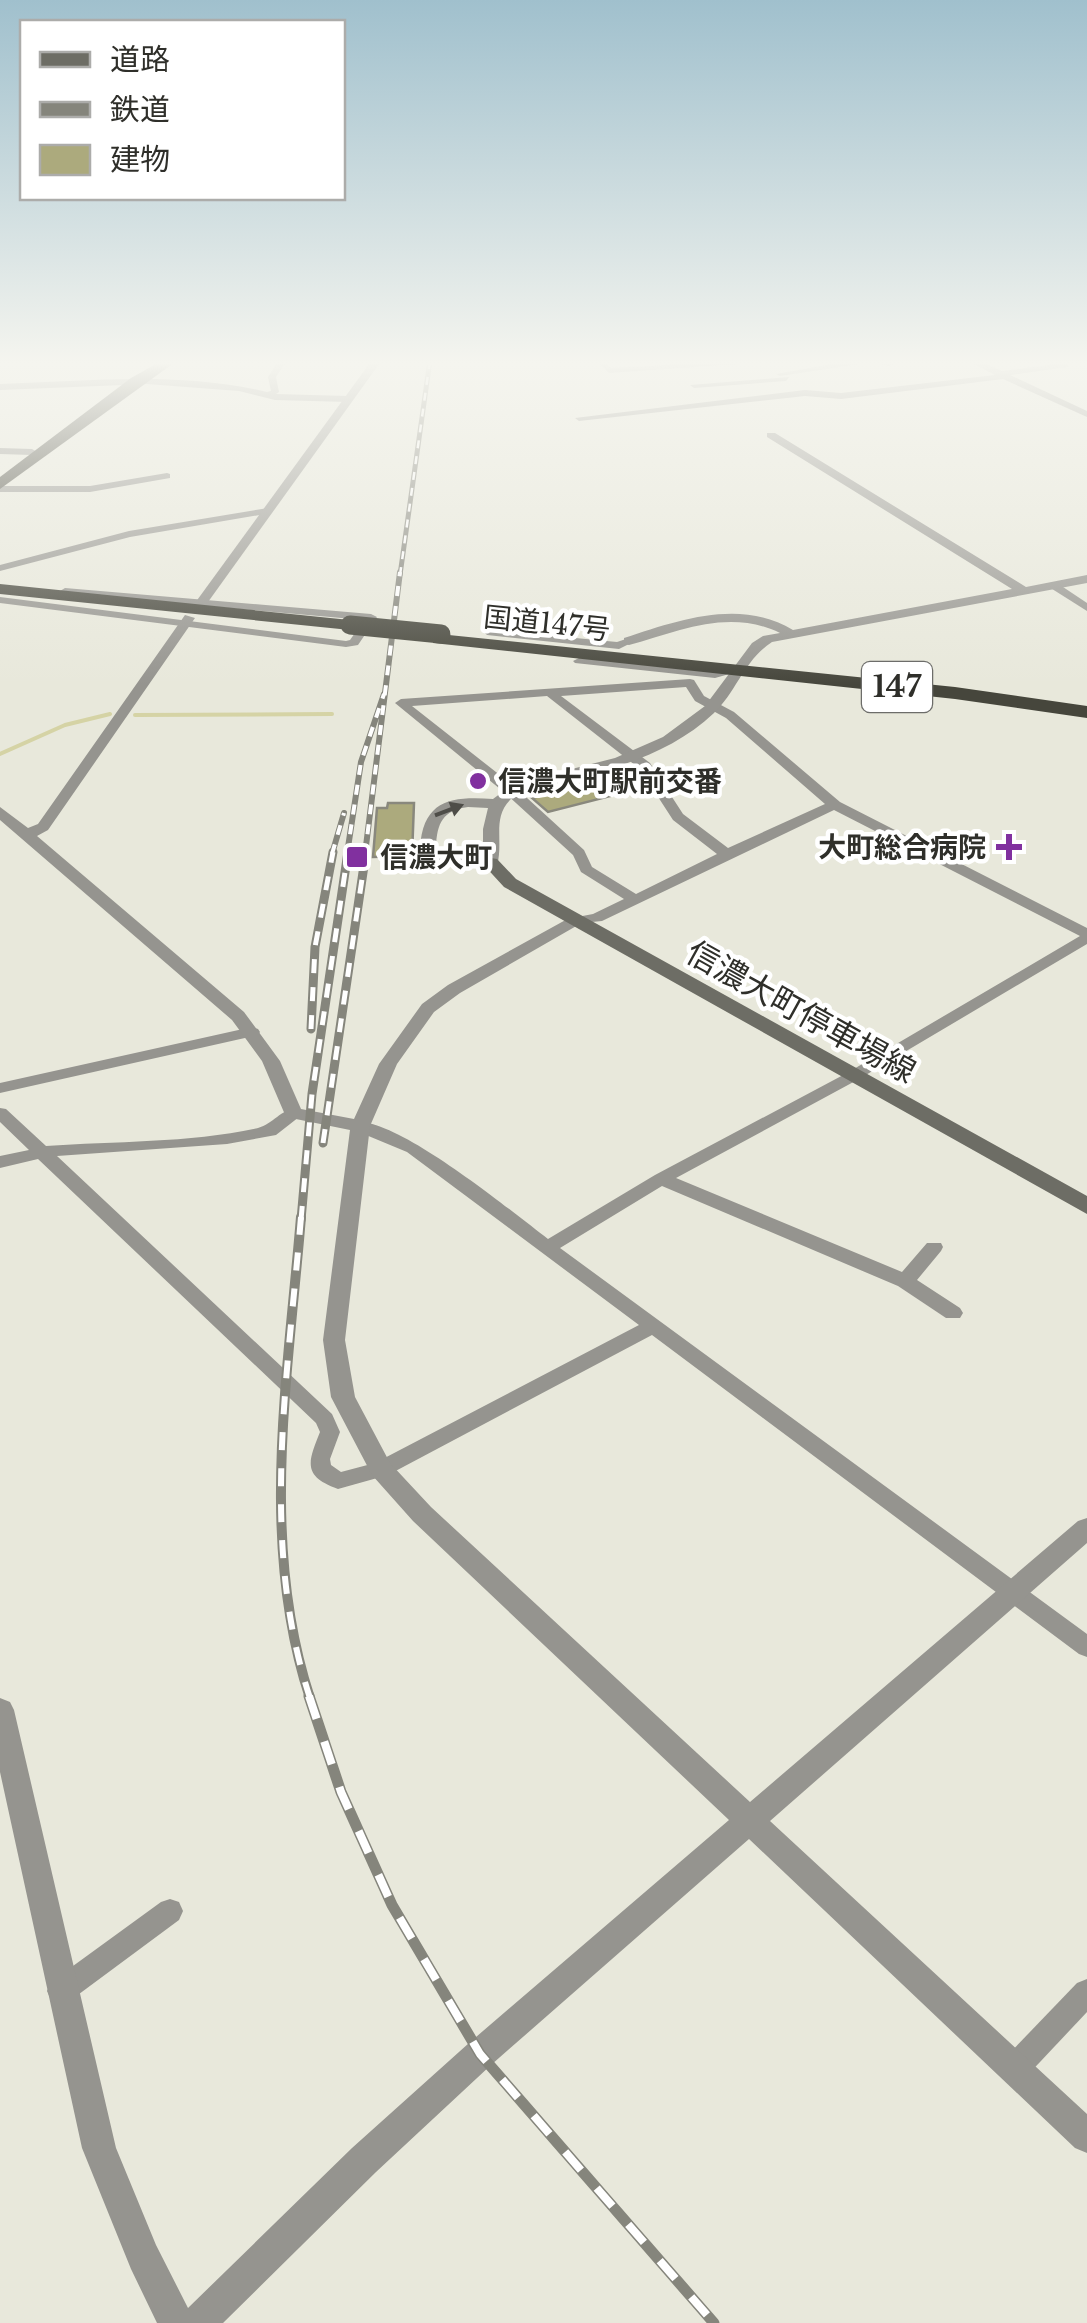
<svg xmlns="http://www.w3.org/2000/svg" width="1087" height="2323" viewBox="0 0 1087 2323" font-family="'Libre Baskerville','Noto Sans JP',serif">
	<rect width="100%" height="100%" fill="#e8e8db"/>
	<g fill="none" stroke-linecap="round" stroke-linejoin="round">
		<g stroke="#d5d3a5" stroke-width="4">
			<polyline points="135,715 332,714"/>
			<polyline points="0,754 65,725 110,714"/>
		</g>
	</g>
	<g fill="#acaa7d" stroke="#89887d" stroke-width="2.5">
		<polygon points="631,774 646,787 548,812 532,798"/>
		<polygon points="388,803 414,803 412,856 373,857 377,808 387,808"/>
	</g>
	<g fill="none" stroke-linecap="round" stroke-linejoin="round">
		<g fill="#95948f" fill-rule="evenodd">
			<path d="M279 360H287L276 377 279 392 276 394 348 396 352 399 348 402 275 400 239 391 147 384 0 390V384C88 381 180 371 267 392L271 391 268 377Z"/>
			<polygon points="596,360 604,360 611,368 755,360 768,362 609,373"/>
			<polygon points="854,360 909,360 888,366 873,362 780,376 776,374"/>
			<polygon points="966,360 977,360 1002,371 1056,364 1051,360 1068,363 1068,367 1010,375 1087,411 1087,417 1003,379 841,399 805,396 579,421 575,418 805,390 841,393 995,375"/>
			<polygon points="789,377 786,381 694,388 690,385"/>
			<polygon points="0,448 32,449 37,452 32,455 0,454"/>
			<polygon points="167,473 170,474 170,478 90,492 0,492 0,486 90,486"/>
			<polygon points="268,508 271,509 271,513 130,537 0,571 0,565 129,531"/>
			<polygon points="1049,583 1057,583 1087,603 1087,611 1049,587"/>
			<polygon points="65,588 371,614 377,617 358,645 346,647 0,603 0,597 346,641 350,640 364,620 61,593 60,591"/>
			<polygon points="491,630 617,642 629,638 635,641 619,649 487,635 485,633"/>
			<polygon points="579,658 715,670 734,667 740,671 715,678 575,663 573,661"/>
			<path d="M690 679 694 680 704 696 734 712 840 802 1087 928V944L859 1079 676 1178 902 1272 927 1243H941L943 1247 941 1251 917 1280 960 1308 963 1313 960 1318H946L898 1286 662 1186 560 1248 1087 1634V1657L1079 1654 652 1335 388 1475 338 1489C302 1476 308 1462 320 1432L316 1423 38 1159 0 1168V1156L29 1150 0 1122V1108L6 1109 46 1146C115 1141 190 1143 258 1128 274 1124 282 1107 299 1109L301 1113 299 1117 276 1135 227 1144 57 1156 332 1414 340 1432 330 1459 331 1465 341 1472 375 1463 639 1325 407 1152 354 1130 351 1126 354 1122C396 1116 511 1211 548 1239L655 1175 847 1073 1080 936 834 810 602 921 572 924V918L593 914 624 899 581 872 573 855 505 793 395 703 401 699ZM686 687 695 701 726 718 825 804 728 848 683 814 650 763 561 696ZM547 696 640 769 673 820 717 854 636 894 592 867 584 850 515 787 412 706Z"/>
			<polygon points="252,1027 258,1029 260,1032 258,1035 0,1093 0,1083"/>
			<polygon points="170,1899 179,1902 183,1911 179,1920 71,2000 61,2004 51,2000 47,1991 51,1982 161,1902"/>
			<polygon points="1087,1979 1087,2012 1024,2079 1014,2083 1004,2079 1000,2069 1004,2059 1077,1983"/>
		</g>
		<g fill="#95948f" fill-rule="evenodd">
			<polygon points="372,360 382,360 203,609 195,609 195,603"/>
			<path d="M767 433H775L1026 587 1087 575V583L772 642C744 660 737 691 714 713 662 762 590 775 523 790 487 811 505 836 497 866L439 862 420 848C423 800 451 796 493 799L513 784 615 758 663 737 705 706 752 643 763 636 780 633C729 608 679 631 629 645L624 644V638C679 620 740 598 793 630L1012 589 767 437ZM468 807 488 808 483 829V857L444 853 436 847C437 823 443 810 468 807Z"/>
			<polygon points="185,615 195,618 48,830 37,836 244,1012 280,1061 301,1109 354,1119 379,1064 422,1004 448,985 571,917 583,917 585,921 460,993 434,1012 397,1064 370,1126 345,1340 355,1397 390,1463 431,1507 750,1802 1078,1521 1087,1518 1087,1543 770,1821 1087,2114 1087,2153 1075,2148 749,1839 491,2065 376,2172 223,2323 157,2323 131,2269 82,2148 0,1772 0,1698 10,1702 14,1710 116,2148 156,2245 188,2308 352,2148 469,2043 729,1820 413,1521 372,1475 331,1397 323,1340 350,1130 286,1117 262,1061 232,1020 0,820 0,807 28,828 38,824"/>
		</g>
		<polygon fill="#6d6d65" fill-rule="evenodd" points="491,858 497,859 516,879 1087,1196 1087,1214 504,887 482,863"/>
		<g fill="#46463c" fill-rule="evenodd">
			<polygon points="163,360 178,360 0,489 0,477 131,378"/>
			<polygon points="0,584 350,620 359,625 350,630 0,594"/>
			<polygon points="439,634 955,687 1087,706 1087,718 955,699 433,643 433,635"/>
		</g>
		<g stroke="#85857c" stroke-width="5">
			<polyline id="rail-far4" points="400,575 430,360"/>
		</g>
		<g stroke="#85857c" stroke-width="6">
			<g id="rail-far3">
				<polyline points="332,854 344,813"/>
				<polyline points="347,854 361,762 384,694"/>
				<polyline points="365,854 400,572"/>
			</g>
		</g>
		<g stroke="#85857c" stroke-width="9">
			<g id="rail-far2">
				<polyline points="311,1029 315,947 333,852"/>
				<polyline points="323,1143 366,852"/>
				<polyline points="301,1220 312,1094 348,852"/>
			</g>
		</g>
		<g stroke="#85857c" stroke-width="10">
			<path id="rail-far1" d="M301 1217C288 1376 259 1544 310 1698"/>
		</g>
		<g stroke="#85857c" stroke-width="11">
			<polyline id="rail" points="309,1696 341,1792 392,1905 480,2054 714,2323"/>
		</g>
		<use href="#rail-far4" stroke="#fff" stroke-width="2.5" stroke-dasharray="8" stroke-linecap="butt"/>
		<use href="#rail-far3" stroke="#fff" stroke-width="4" stroke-dasharray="10" stroke-linecap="butt"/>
		<use href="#rail-far2" stroke="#fff" stroke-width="5" stroke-dasharray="14" stroke-linecap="butt"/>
		<use href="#rail-far1" stroke="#fff" stroke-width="6" stroke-dasharray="18" stroke-linecap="butt"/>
		<use href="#rail" stroke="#fff" stroke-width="8" stroke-dasharray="24" stroke-linecap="butt"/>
		<polyline stroke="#46463c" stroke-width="19" points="350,625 441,634"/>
	</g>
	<defs><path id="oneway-solid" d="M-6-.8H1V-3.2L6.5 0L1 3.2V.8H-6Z" transform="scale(2.5)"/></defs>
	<use fill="#4e4d48" href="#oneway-solid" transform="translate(449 810) rotate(-21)"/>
	<linearGradient id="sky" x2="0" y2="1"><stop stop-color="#a0c0cd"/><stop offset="0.53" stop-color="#f5f5ef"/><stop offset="1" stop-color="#f5f5ef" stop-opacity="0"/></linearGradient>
	<rect width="1087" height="685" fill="url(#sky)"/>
	<g fill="#81309f" stroke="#fff" stroke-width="4">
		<circle cx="478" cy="781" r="10"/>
		<path d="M1004 832h10v10h10v10h-10v10h-10v-10h-10v-10h10z"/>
		<rect x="345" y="845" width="24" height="24" rx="5"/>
	</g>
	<g text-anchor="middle" stroke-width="9" stroke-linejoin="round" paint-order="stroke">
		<g font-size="28" fill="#2f2f2a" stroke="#fff">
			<text transform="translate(547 623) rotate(6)" y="10">国道147号</text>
		</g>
		<g font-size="28" font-weight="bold" fill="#2f2f2a" stroke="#fff" text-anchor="start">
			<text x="498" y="791">信濃大町駅前交番</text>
			<text x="986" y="857" text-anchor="end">大町総合病院</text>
			<text x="380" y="867">信濃大町</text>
		</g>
		<rect fill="#fff" stroke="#6d6d6a" stroke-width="2.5" x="862" y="662" width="70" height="50" rx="8"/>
		<g font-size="30" font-weight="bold" fill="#2f2f2a">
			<text x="897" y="697">147</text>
		</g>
		<g font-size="32" fill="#2f2f2a" stroke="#fff">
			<text transform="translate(801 1012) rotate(29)" y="11">信濃大町停車場線</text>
		</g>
	</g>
	<rect x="20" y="20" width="325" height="180" fill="#ffffff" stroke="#acacaa" stroke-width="2.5"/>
	<rect x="40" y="52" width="50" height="15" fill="#6d6d65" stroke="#acacaa" stroke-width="2.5"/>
	<text x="110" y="70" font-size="30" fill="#2f2f2a">道路</text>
	<rect x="40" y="102" width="50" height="15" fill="#85857c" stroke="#acacaa" stroke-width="2.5"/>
	<text x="110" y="120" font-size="30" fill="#2f2f2a">鉄道</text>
	<rect x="40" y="145" width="50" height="30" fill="#acaa7d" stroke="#acacaa" stroke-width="2.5"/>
	<text x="110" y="170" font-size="30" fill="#2f2f2a">建物</text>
</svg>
